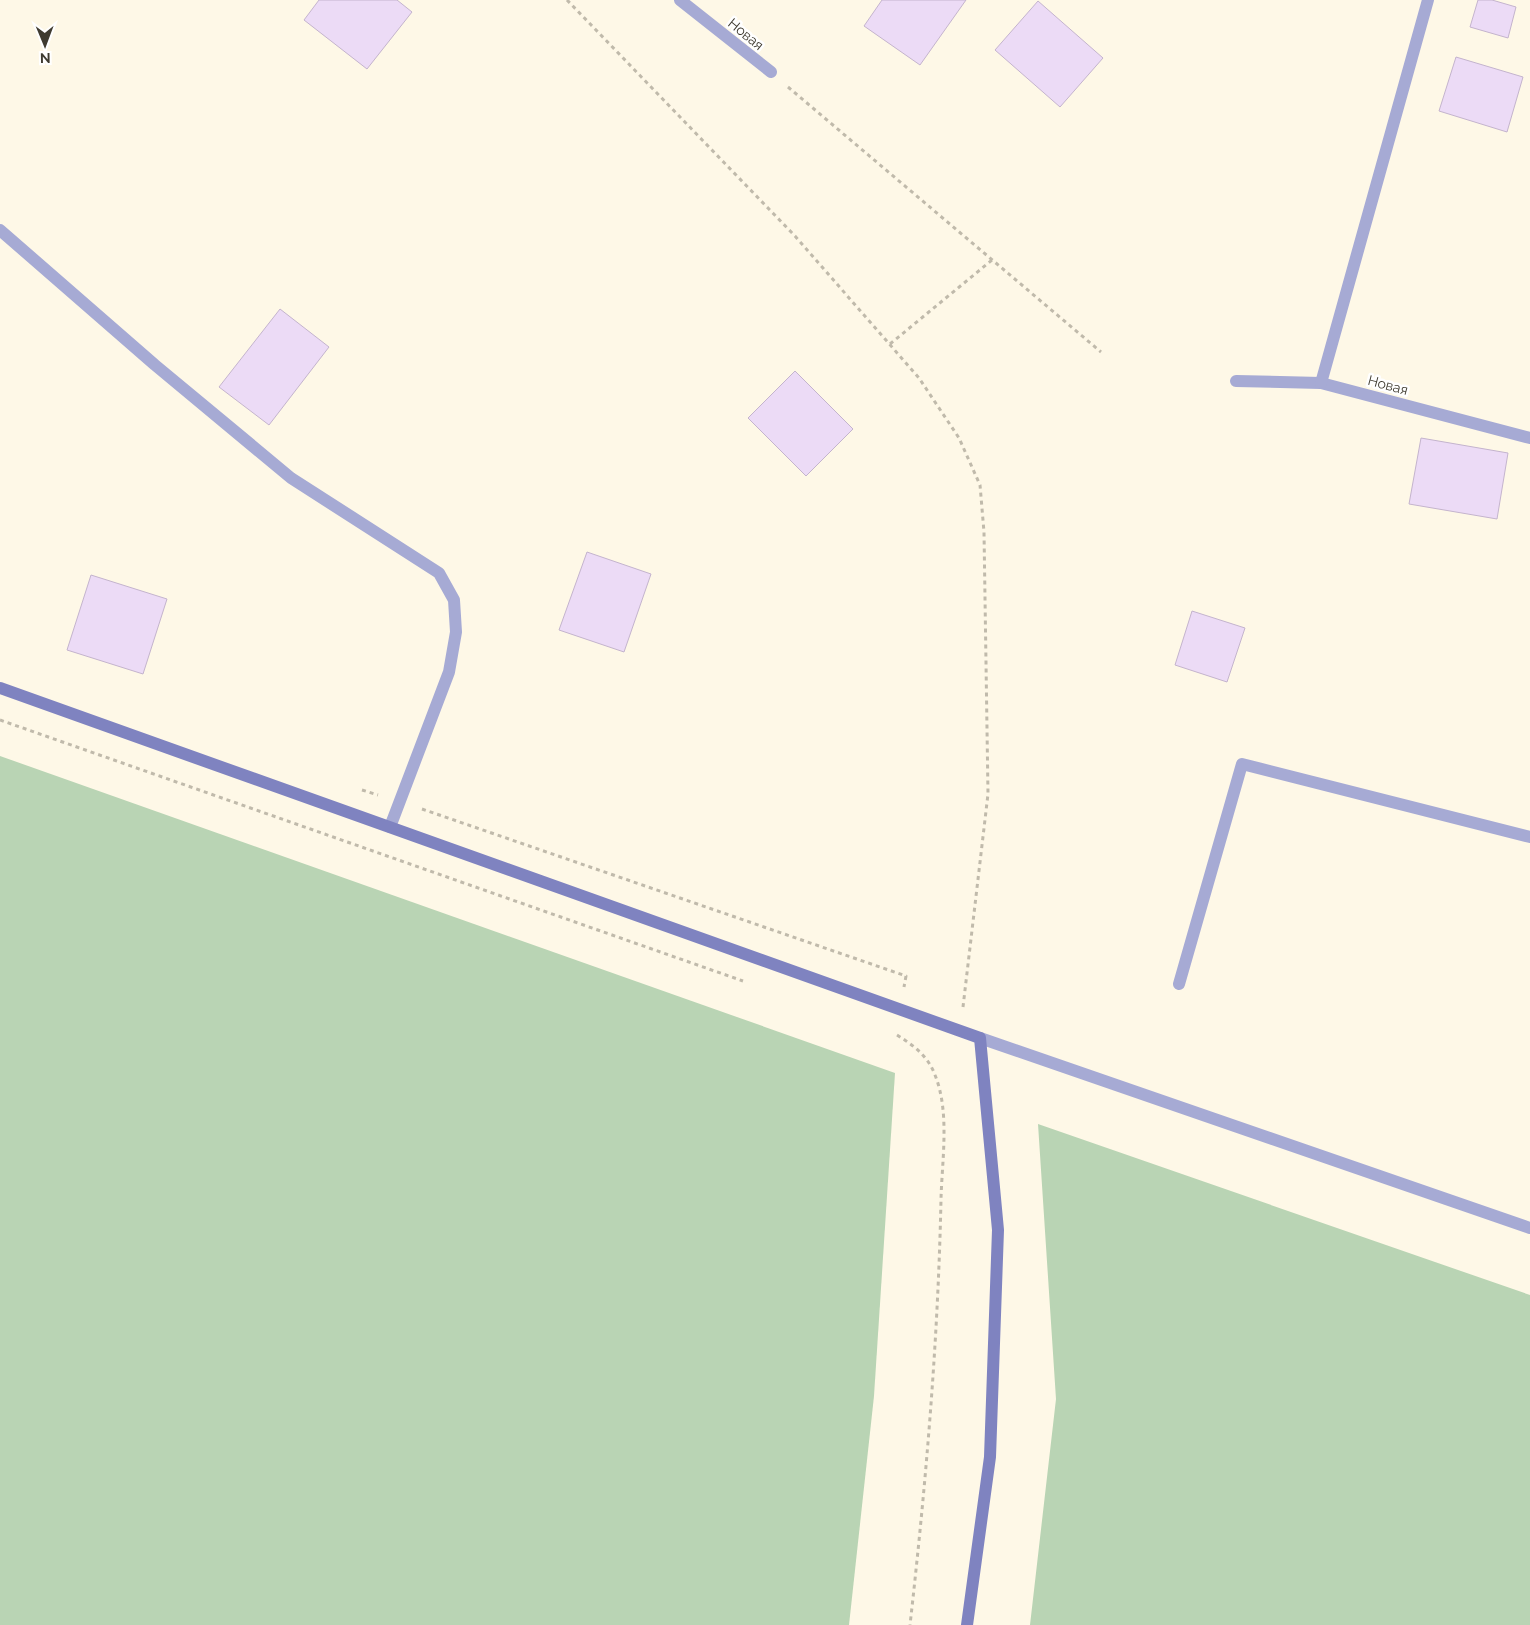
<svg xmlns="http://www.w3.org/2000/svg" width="1530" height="1625" viewBox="0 0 1530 1625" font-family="Raleway,sans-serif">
	<rect width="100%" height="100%" fill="#fef8e7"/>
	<g fill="#b9d4b4">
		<polygon points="0,756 895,1073 874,1396 849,1625 0,1625"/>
		<polygon points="1038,1124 1530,1295 1530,1625 1030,1625 1056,1399"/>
	</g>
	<g fill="#ecdbf6" stroke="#c4b4cd">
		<polygon points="319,0 397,0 412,12 367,69 304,20"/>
		<polygon points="882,0 966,0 920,65 864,26"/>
		<polygon points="1478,0 1492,0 1516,7 1508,38 1470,27"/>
		<polygon points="1038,1 1103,58 1060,107 995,50"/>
		<polygon points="1456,57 1523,77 1507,132 1439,111"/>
		<polygon points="280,309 329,347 269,425 219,387"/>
		<polygon points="795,371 853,429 806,476 748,418"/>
		<polygon points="1421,438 1508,453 1497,519 1409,504"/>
		<polygon points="587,552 651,574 624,652 559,630"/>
		<polygon points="91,575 167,599 143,674 67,650"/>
		<polygon points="1192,611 1245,628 1227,682 1175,665"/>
	</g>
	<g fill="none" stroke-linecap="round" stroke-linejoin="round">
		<g stroke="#c0baab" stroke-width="3" stroke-dasharray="4 4" stroke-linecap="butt">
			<polyline points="567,0 795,236 919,378 959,438 980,485 984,532 988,794 963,1007"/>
			<polyline points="788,87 1101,352"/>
			<polyline points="890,344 992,260"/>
			<polyline points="0,720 743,981"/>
			<polyline points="362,790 378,795"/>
			<polyline points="422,809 906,976 904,987"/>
			<path d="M897 1035C913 1045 928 1056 935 1075 950 1112 942 1160 941 1199 938 1342 926 1483 910 1625"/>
		</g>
		<g stroke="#a6aad4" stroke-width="12">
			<polyline points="0,230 155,365 291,478 439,573 454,600 456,632 449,672 390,827"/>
			<polyline points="1179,984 1242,764 1530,837"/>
		</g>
		<g stroke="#a6aad4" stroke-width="12">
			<polyline points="680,0 771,72"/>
			<polyline points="1236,381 1321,383 1530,438"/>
			<polyline points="1321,383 1428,0"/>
			<polyline points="980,1038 1530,1228"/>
		</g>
		<polyline stroke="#7f83c0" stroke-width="12" points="0,688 980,1038 998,1230 990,1457 967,1625"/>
	</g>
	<g text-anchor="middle" stroke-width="5" stroke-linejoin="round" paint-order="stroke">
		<g font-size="14" fill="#3f3b30" stroke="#fff">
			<text transform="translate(746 34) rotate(39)" y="5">Новая</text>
			<text transform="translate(1388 385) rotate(15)" y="5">Новая</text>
		</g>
	</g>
	<g transform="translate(45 45) rotate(179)" stroke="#ffffff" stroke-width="4" paint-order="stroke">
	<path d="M0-4L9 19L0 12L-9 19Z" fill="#3f3b30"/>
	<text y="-8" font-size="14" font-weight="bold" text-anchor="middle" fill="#3f3b30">N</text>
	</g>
</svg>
